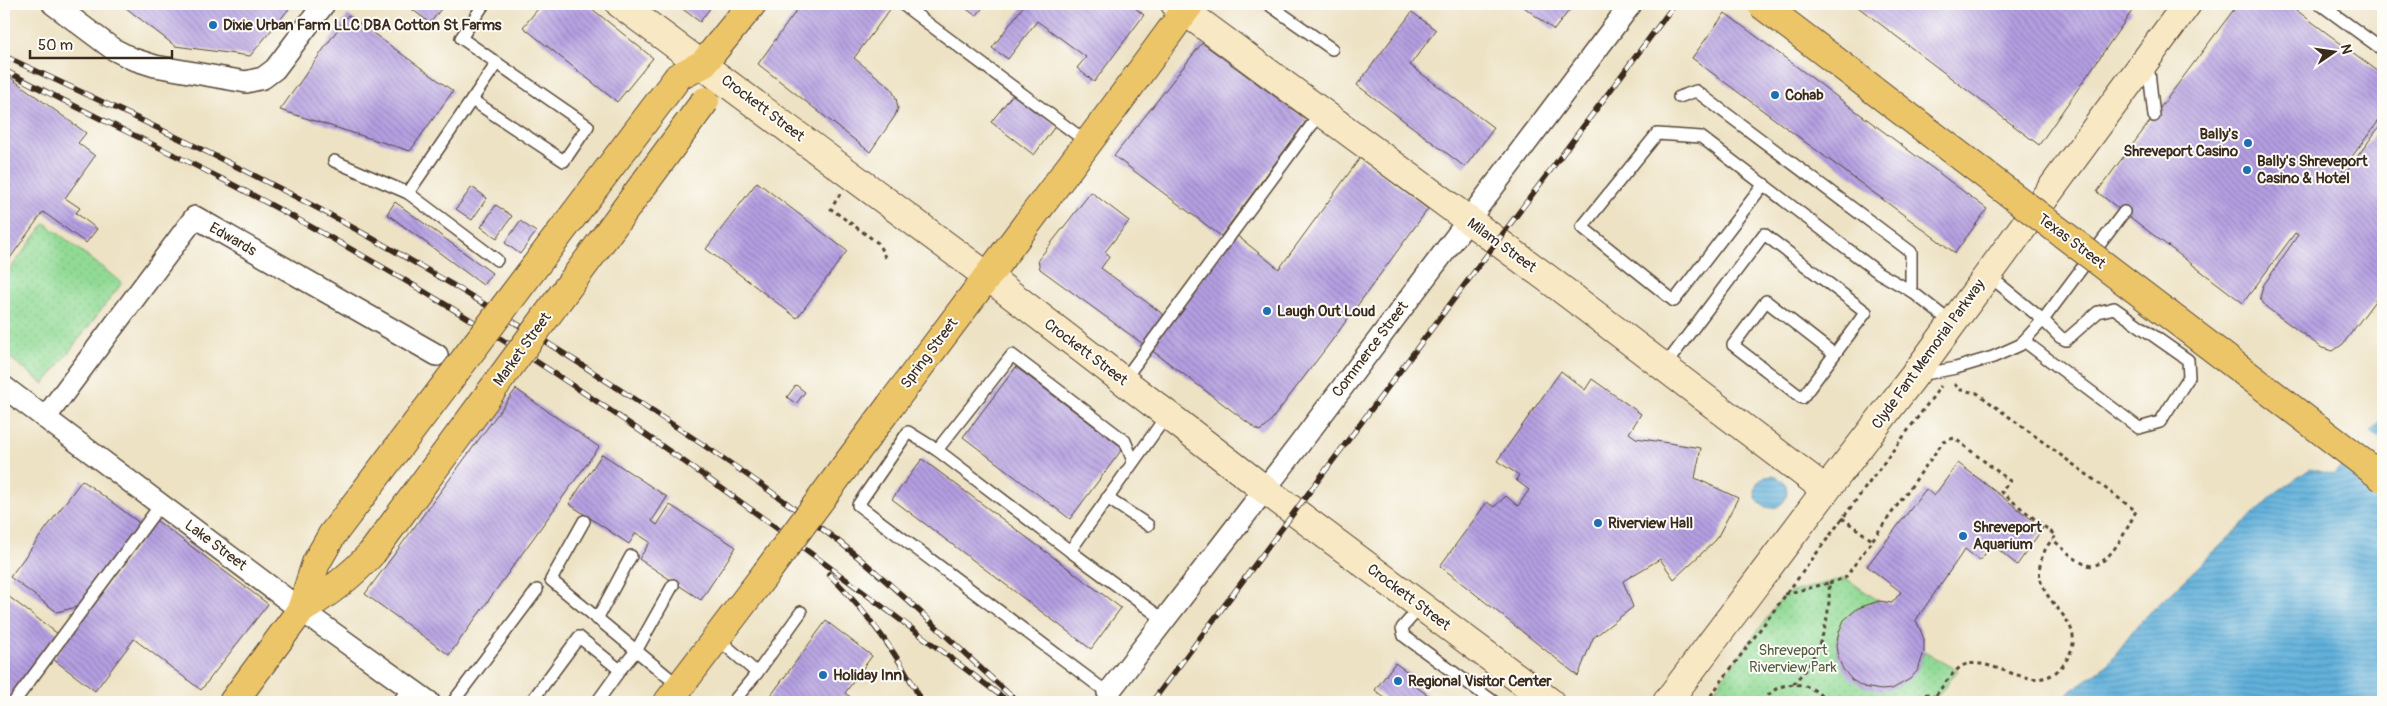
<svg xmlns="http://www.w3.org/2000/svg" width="2387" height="706" viewBox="0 0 2387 706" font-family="Pangolin,sans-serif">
	<defs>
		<pattern id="grass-dots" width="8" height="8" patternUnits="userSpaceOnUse" patternTransform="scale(1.25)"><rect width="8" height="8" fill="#91da95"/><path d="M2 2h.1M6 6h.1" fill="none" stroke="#7ebb80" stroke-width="1.8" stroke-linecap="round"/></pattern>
		<pattern id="water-rules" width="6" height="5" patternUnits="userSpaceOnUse" patternTransform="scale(1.25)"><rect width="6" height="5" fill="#61b1dc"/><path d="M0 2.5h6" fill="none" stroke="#5190b2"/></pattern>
		<pattern id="building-back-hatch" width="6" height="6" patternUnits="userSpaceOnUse" patternTransform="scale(1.25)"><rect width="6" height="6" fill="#b49fe2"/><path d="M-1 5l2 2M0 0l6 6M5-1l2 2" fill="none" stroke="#9482b7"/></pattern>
	</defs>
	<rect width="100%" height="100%" fill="#fdfcf7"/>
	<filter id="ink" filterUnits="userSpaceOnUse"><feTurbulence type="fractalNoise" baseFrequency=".02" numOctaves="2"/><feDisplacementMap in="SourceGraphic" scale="10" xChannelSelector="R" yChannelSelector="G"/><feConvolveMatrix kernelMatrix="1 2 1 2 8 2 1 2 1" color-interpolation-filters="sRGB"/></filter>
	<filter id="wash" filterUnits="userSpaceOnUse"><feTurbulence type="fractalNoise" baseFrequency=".0096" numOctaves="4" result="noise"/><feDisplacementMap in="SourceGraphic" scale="20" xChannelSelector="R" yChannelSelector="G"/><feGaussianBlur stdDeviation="1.12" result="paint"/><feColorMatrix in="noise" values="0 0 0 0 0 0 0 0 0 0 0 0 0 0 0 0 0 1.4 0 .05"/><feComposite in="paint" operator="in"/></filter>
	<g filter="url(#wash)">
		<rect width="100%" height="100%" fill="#ede2c4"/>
		<g fill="url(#grass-dots)" stroke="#66825a">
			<polygon points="45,223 122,283 44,384 4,353 4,271 7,273"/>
			<path d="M1845 578 1879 601C1864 604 1849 610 1842 625 1813 684 1908 706 1924 652L1958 670 1933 702H1705L1785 594Z"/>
		</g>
		<g fill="url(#water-rules)" stroke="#4e6e7d">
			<polygon points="2383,419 2383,702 2056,702 2107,665 2142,620 2278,491 2310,469 2333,475"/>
			<circle cx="1771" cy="492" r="16"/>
		</g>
		<polygon fill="#ede2c4" points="2369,431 2383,442 2383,487 2345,458"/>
		<g id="blocks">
			<g fill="url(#building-back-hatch)">
				<polygon points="121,4 293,4 250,56 175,46"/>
				<polygon points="405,4 445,4 430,23"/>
				<polygon points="542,4 586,4 653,58 617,102 523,27"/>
				<polygon points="676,4 713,4 700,22"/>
				<polygon points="801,4 894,4 854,58 891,88 896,98 898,108 895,116 870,152 758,64"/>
				<polygon points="960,4 986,4 976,16"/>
				<polygon points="1025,4 1130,4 1144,15 1094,82 1077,68 1086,57 1037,21 1008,59 992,48"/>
				<polygon points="1520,4 1574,4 1554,30"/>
				<polygon points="1854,4 2123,4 2132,11 2039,145"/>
				<polygon points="2238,4 2288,4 2383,75 2383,115 2342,170 2345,173 2383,122 2383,290 2343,344 2333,351 2322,348 2266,307 2260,298 2263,286 2298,235 2295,233 2243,303 2097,192"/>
				<polygon points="1412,12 1436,30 1410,65 1494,128 1465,167 1357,85"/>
				<polygon points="1725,13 1987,209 1955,253 1692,58"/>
				<polygon points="348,15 453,91 410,151 280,110"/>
				<polygon points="1202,43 1307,120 1221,236 1114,156"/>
				<polygon points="4,73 86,133 78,143 95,156 65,198 80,208 76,213 97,229 86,243 43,212 8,261 4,258"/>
				<polygon points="1014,93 1056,125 1034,155 991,122"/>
				<polygon points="1360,158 1428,209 1330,343 1266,427 1259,431 1150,349 1235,234 1279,269"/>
				<polygon points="757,182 847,251 797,318 706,249"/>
				<polygon points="472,187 487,198 472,220 456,209"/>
				<polygon points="1091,192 1129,221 1105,252 1110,256 1101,268 1164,315 1143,344 1040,269 1038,260"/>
				<polygon points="395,202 492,273 483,285 387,214"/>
				<polygon points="496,205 512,216 497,238 481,227"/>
				<polygon points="520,221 536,232 520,254 505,243"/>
				<polygon points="1016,367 1123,448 1070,519 963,437"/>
				<polygon points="1561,371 1585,390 1592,379 1641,414 1629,433 1636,438 1701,448 1695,478 1738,498 1716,540 1674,579 1660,559 1623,581 1633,607 1593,638 1578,676 1440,566 1487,502 1494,507 1506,496 1518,506 1529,490 1516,480 1519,475 1497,461"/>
				<polygon points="796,385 805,392 796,404 787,397"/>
				<polygon points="516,389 599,447 449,655 365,594"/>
				<polygon points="602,454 667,497 652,521 657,525 670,505 736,547 701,600 639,559 650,542 636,533 629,544 569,504"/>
				<polygon points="922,459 1121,608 1091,649 892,499"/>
				<polygon points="1958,463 2043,528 2017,565 1992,544 1980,561 1965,549 1916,620 1924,639 1924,652 1918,670 1910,679 1892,689 1881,690 1864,687 1852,680 1843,669 1838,658 1836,646 1839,632 1844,620 1858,608 1879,601 1892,603 1901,592 1867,566 1926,489 1934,496"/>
				<polygon points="82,480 141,524 80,606 57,612 10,577"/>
				<polygon points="156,520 268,604 201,690 134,639 95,691 53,659"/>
				<polygon points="4,593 58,634 7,702 4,702"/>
				<polygon points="826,621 872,656 845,693 857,702 766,702"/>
				<polygon points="1395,663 1416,678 1412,684 1438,702 1389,702 1375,690"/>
			</g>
		</g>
	</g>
	<g filter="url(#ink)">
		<use href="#blocks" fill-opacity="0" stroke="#564637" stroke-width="1"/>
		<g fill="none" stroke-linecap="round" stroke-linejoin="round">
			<g stroke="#564637" stroke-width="14">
				<g id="lane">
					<polyline points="484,4 461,38 497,63 408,193 497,260"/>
					<polyline points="902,4 1088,143"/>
					<polyline points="1268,4 1332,49"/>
					<polyline points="2320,4 2383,50"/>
					<polyline points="2148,63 2154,116"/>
					<polyline points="1679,97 1696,91 1911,252 1911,291"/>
					<polyline points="472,100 564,161 588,126 497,63"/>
					<polyline points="334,161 408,193"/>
					<polyline points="1764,184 1674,301 1582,227 1657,134 1701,137 1879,273 1911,291 1952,323"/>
					<polyline points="1987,274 2043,320 2060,337 2066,340 2098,312 2114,308 2188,360 2189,377 2160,422 2139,428 2024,341"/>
					<polyline points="1664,367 1764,234 1866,312 1802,398 1733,345 1766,301 1834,354"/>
					<polyline points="1920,375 1956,368 1993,357 2020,345 2043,320 2124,212"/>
					<polyline points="1123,381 1322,111"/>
					<polyline points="937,450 908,432 858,505 1108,693"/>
					<polyline points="1107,498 1148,525"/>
					<polyline points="584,521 551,580 679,686"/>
					<polyline points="1070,551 937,450 1012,355 1125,441 1133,461"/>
					<polyline points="1421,606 1402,628 1404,636 1494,702"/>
					<polyline points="597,619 631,556"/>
					<polyline points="1164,620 1070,551 1167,415"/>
					<polyline points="716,637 757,673 801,612"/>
					<polyline points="620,670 636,651 673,585"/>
					<polyline points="14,702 161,504"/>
					<polyline points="398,702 409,688"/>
					<polyline points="453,702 537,590"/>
					<polyline points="531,702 579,637 620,670 597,702"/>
					<polyline points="733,702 757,673"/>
				</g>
			</g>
			<g stroke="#564637" stroke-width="24">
				<g id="street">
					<polyline points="53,4 113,49 133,59 155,66 246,82 263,78 275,69 324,4"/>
					<polyline points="4,387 301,610 429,702"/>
					<polyline points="45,418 195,217 437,355"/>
					<polyline points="1108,693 1299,445 1631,4"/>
				</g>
			</g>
			<g stroke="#564637" stroke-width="30">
				<g id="secondary">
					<polyline points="620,4 987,276 1264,489 1550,702"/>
					<polyline points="1175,4 1547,278 1826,490"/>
					<polyline points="1667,702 1826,490 1913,377 2187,4"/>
				</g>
			</g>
			<g stroke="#564637" stroke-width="30">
				<g id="primary">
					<polyline points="678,77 703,64 752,4"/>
					<polyline points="890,406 1114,108 1190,4"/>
					<path d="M301 610C328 594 351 576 372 553"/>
					<polyline points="233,702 301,610 316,563 332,535"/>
					<polyline points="668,702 766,573"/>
				</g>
			</g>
			<g stroke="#564637" stroke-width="3" stroke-dasharray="4 4" stroke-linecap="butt">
				<polyline points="840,194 831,209 878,243 886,259"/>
				<path d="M1954 384 1961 390 1977 393 2136 511C2129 525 2107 572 2087 565 2075 561 2062 547 2052 539"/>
				<polyline points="1842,518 1872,540"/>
				<path d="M1829 583 1845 578 1943 442 1954 438 2010 481 2001 492 2056 536C2047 544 2042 554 2040 565 2033 606 2095 619 2065 662 2039 701 1999 658 1967 664 1954 667 1939 692 1931 702"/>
				<path d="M1785 594 1829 583C1831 621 1820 656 1793 684"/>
				<polyline points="1706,702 1941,386"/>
				<path d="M1763 702C1777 678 1812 679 1826 702"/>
				<polyline points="1911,702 1922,695 1929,694 1935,697"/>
			</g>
			<use href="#lane" stroke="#fff" stroke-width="11"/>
			<use href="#street" stroke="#fff" stroke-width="21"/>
			<use href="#secondary" stroke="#f8e8c3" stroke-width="28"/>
			<use href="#primary" stroke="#edc569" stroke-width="28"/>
			<g stroke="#3b2a1e" stroke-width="5.5">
				<g id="rail">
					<path d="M4 56C110 105 217 155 321 210 437 273 548 341 658 415 721 456 782 498 842 544 904 593 959 650 1018 702"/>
					<path d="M4 70C76 108 150 142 222 179 278 208 334 239 389 271 605 396 806 548 1005 699"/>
					<path d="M829 574C867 613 898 653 922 702"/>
					<polyline points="1152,702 1675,4"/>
				</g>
			</g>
			<use href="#rail" stroke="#fdfcf7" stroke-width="4" stroke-dasharray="11" stroke-linecap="butt"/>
			<g stroke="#564637" stroke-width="30" stroke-linecap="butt">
				<g id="primary-bridge">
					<polyline points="1761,4 2383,478"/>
					<polyline points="332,535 678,77"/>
					<polyline points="372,553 705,101"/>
					<polyline points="766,573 890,406"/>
				</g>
			</g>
			<use href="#primary-bridge" stroke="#edc569" stroke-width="28"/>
		</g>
	</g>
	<g fill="#1f6fb2" stroke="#fdfcf7" stroke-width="2">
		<circle cx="213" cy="25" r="5"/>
		<circle cx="1775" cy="95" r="5"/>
		<circle cx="2248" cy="143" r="5"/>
		<circle cx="2247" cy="170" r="5"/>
		<circle cx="1267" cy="311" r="5"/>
		<circle cx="1598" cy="523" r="5"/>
		<circle cx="1963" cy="536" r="5"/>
		<circle cx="823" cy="675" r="5"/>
		<circle cx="1398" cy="681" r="5"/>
	</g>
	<g text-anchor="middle" stroke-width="4" stroke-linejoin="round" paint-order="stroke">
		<g font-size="15" font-weight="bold" fill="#3b2a1e" stroke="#fdfcf7" text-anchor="start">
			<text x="223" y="30">Dixie Urban Farm LLC DBA Cotton St Farms</text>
			<text x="1785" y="100">Cohab</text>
			<text x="2238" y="139" text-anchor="end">Bally's<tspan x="2238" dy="17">Shreveport Casino</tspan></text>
			<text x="2257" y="166">Bally's Shreveport<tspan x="2257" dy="17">Casino &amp; Hotel</tspan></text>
			<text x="1277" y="316">Laugh Out Loud</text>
			<text x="1608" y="528">Riverview Hall</text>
			<text x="1973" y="532">Shreveport<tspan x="1973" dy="17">Aquarium</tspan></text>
			<text x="833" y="680">Holiday Inn</text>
			<text x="1408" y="686">Regional Visitor Center</text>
		</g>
		<g font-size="15" fill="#3b2a1e" stroke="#fdfcf7">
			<text transform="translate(763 108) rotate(37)" y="5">Crockett Street</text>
			<text transform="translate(233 239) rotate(30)" y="5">Edwards</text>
			<text transform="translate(2072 241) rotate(37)" y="5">Texas Street</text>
			<text transform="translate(1502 245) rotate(36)" y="5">Milam Street</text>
			<text transform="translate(522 349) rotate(-54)" y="5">Market Street</text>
			<text transform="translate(1370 349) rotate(-53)" y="5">Commerce Street</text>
			<text transform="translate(1086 352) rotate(37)" y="5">Crockett Street</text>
			<text transform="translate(929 353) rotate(-53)" y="5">Spring Street</text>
			<text transform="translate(1928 354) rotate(-54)" y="5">Clyde Fant Memorial Parkway</text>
			<text transform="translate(216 545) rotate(37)" y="5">Lake Street</text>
			<text transform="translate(1409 597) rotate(37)" y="5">Crockett Street</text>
		</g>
		<g font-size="15" fill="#555f42" stroke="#fdfcf7">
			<text x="1793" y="655">Shreveport<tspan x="1793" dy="17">Riverview Park</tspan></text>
		</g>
	</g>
	<rect width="2387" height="706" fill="none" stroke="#fdfcf7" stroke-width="20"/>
	<g transform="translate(2334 52) rotate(77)" stroke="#fdfcf7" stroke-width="4" paint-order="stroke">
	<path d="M0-4L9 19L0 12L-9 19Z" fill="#3b2a1e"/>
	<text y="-8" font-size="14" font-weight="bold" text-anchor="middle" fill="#3b2a1e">N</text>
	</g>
	<path d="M30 50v8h142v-8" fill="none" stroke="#3b2a1e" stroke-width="2.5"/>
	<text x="38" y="50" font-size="15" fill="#3b2a1e" stroke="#fdfcf7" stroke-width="4" paint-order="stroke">50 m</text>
</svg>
